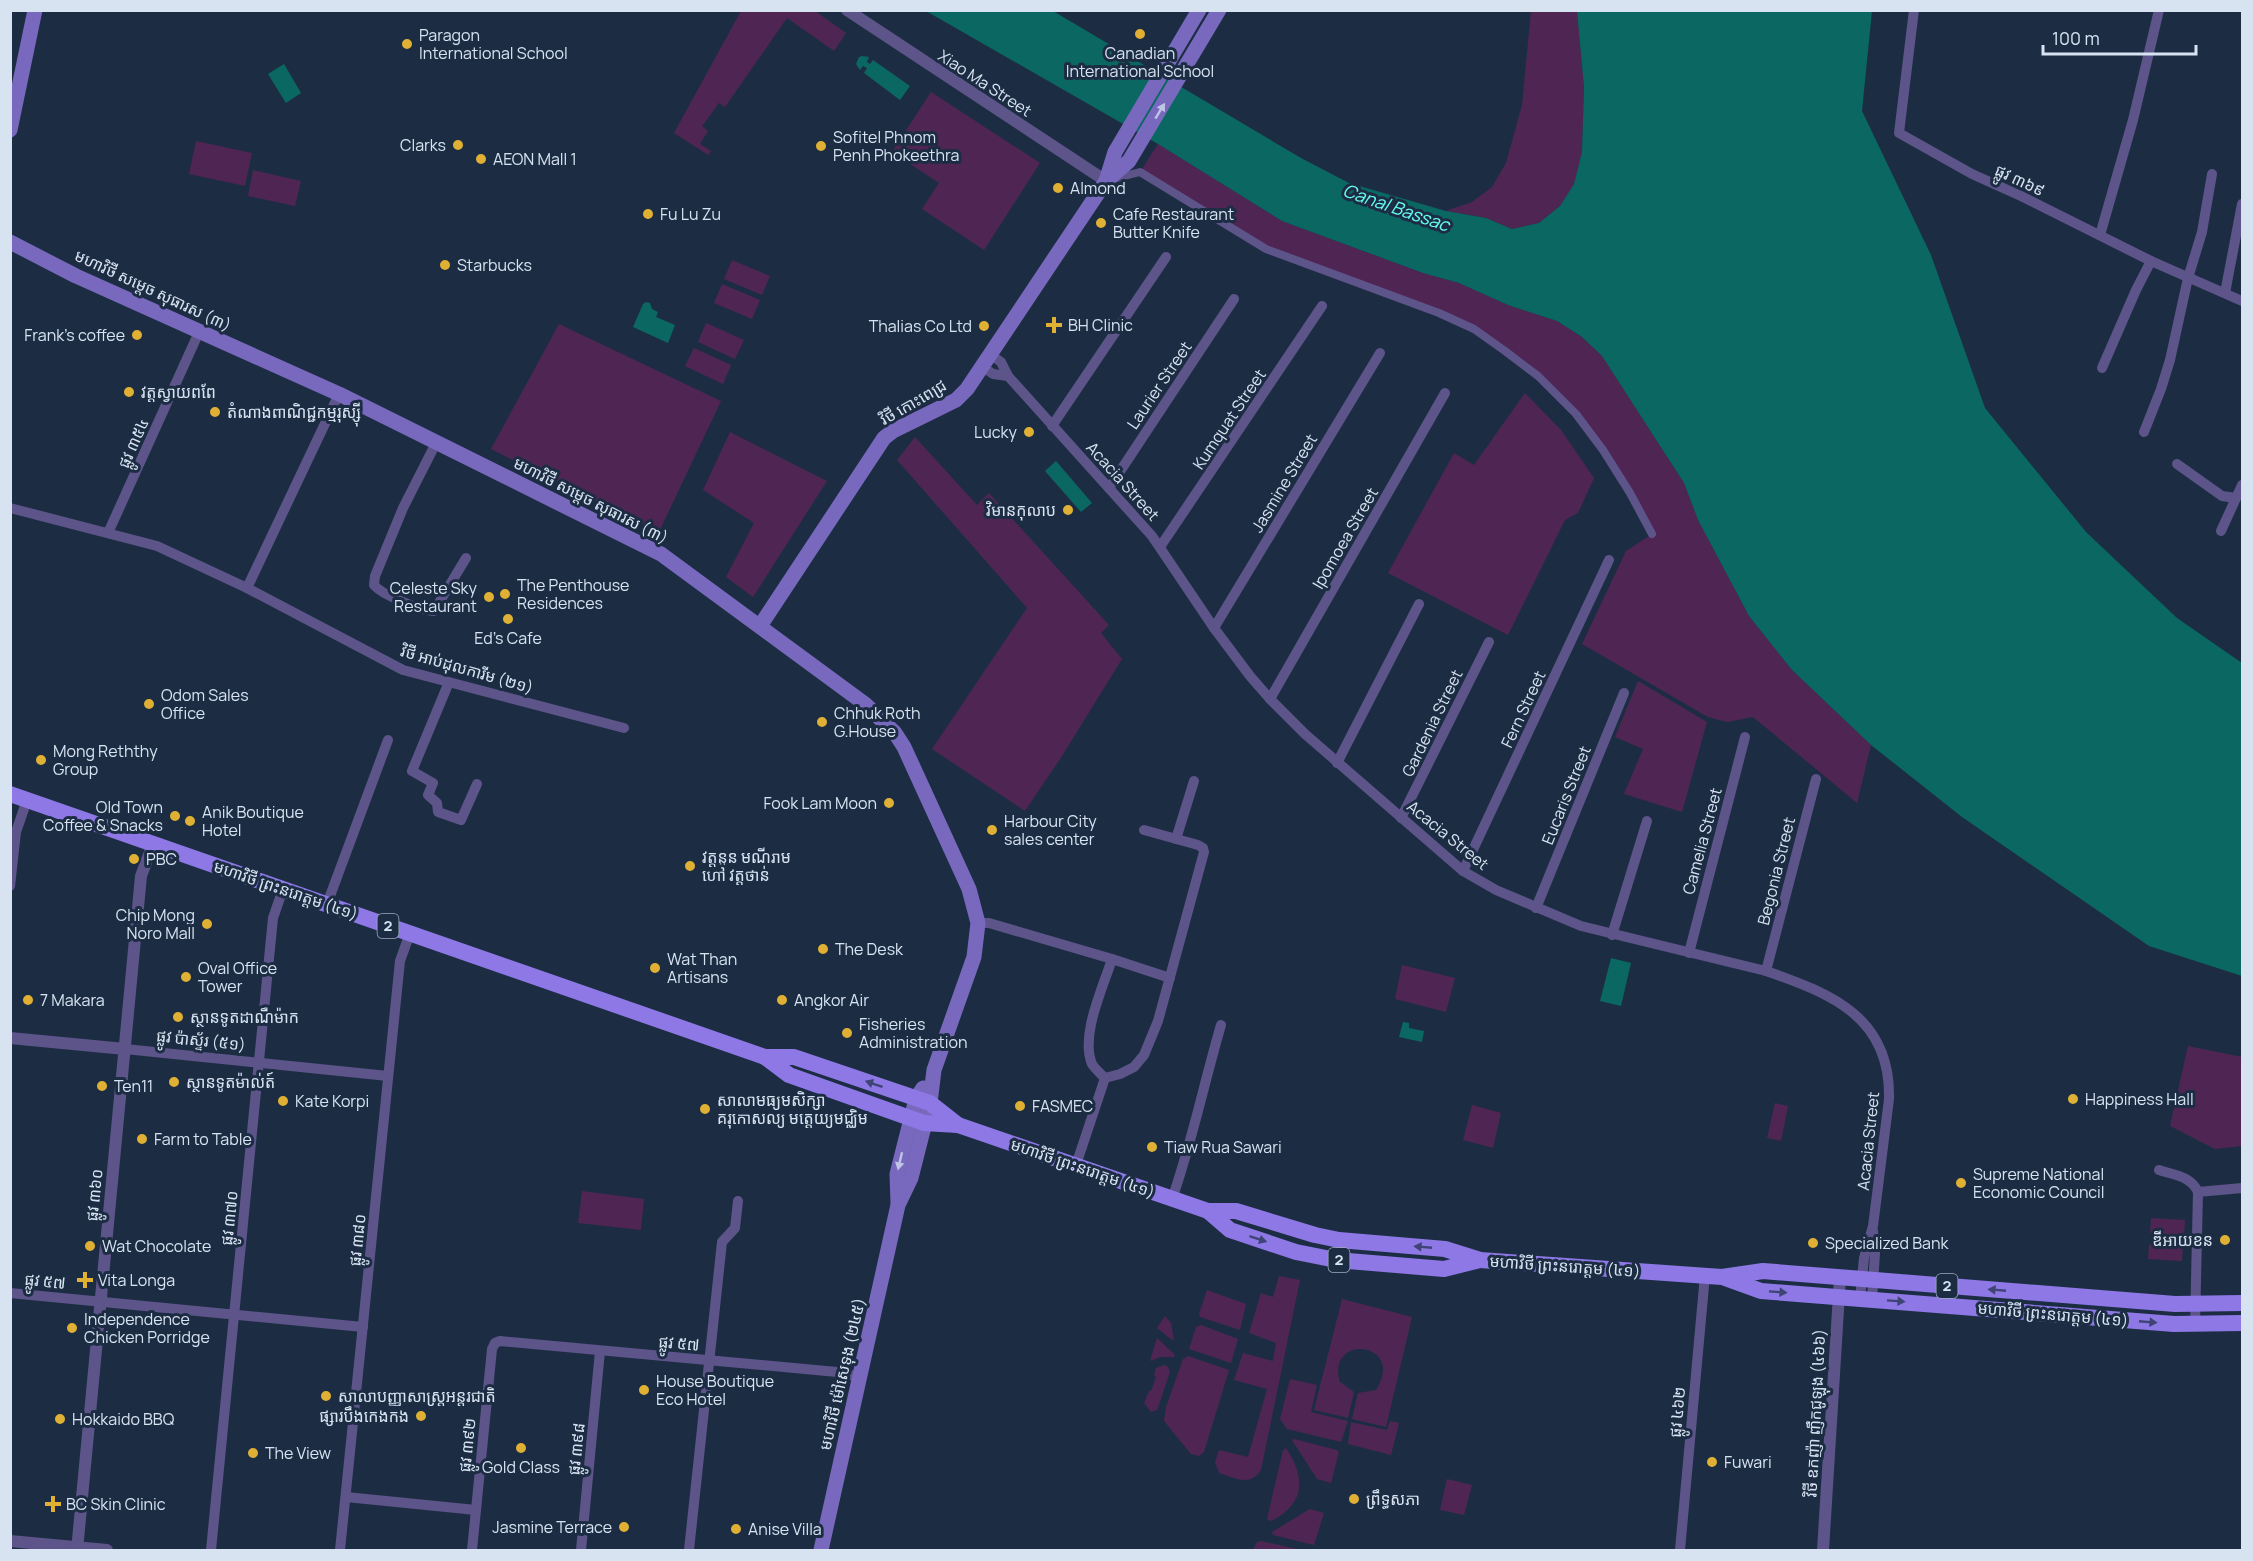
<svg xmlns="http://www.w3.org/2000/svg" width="2253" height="1561" viewBox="0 0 2253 1561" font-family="Manrope,'Noto Sans Khmer',sans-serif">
	<rect width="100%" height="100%" fill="#1c2d43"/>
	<g fill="#4f2653">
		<polygon points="741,11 815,11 846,33 834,51 787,18 725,107 719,103 702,126 708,131 700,144 711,151 708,155 674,133"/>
		<polygon points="1531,11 1577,11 1584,87 1582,152 1574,184 1560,206 1539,223 1512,229 1486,218 1446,211 1472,202 1492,187 1506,163 1522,105"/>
		<polygon points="931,92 1040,163 984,250 922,209 939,183 892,152"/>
		<polygon points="196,141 252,153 245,186 189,174"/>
		<polygon points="1158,144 1282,221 1423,273 1459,283 1508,305 1557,321 1582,337 1602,356 1684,483 1698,520 1749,616 1792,670 1871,745 1857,803 1753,717 1727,722 1708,717 1582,644 1626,551 1652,534 1603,450 1538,376 1474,329 1266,249 1140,172"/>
		<polygon points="253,170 301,181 295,206 248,196"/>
		<polygon points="732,260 770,276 762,295 724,279"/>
		<polygon points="722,284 760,300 752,319 714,303"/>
		<polygon points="706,323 744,340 735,359 698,342"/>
		<polygon points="559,324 721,401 659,532 491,449"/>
		<polygon points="694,348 731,365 723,384 685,366"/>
		<polygon points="1525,393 1561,430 1594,478 1578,513 1565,520 1508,635 1388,573 1454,453 1474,465"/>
		<polygon points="730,432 827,481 753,597 726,577 754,523 703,490"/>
		<polygon points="915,437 977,505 989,493 1109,625 1101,633 1122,659 1062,756 1025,811 932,749 1027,608 897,460"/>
		<polygon points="1638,681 1707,722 1682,812 1624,794 1643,749 1615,737"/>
		<polygon points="1402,965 1455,978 1446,1012 1395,999"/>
		<polygon points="2188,1046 2242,1057 2242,1146 2215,1149 2170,1126"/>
		<polygon points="1775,1103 1788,1106 1781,1141 1767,1138"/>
		<polygon points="1472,1105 1501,1113 1493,1148 1463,1140"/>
		<polygon points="582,1191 644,1199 641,1230 578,1223"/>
		<polygon points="2151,1218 2185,1220 2184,1235 2150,1233"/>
		<polygon points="2149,1244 2183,1246 2182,1261 2148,1259"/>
		<path d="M1279 1276 1300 1280 1261 1470C1250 1487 1235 1478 1219 1473L1215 1462 1219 1450 1248 1457 1267 1389 1234 1380 1243 1353 1273 1361 1276 1343 1249 1333 1261 1293 1273 1297Z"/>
		<polygon points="1207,1290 1246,1304 1240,1330 1200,1317 1199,1314"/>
		<path d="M1342 1299 1412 1317 1386 1427 1352 1419 1358 1393 1376 1390C1407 1341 1325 1333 1340 1382L1354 1392 1348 1418 1314 1410Z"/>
		<polygon points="1165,1316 1171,1323 1174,1340 1172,1340 1157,1328"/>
		<polygon points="1201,1325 1238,1339 1231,1363 1189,1349 1196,1327"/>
		<polygon points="1157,1338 1174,1354 1175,1357 1161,1357 1150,1361"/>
		<polygon points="1188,1356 1229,1370 1204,1452 1199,1456 1191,1454 1164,1421 1166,1407 1183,1359"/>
		<polygon points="1164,1365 1168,1367 1170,1372 1157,1410 1151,1412 1144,1403 1149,1391 1151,1391 1156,1377 1154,1375 1156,1368"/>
		<polygon points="1290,1379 1317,1385 1311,1412 1348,1421 1341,1442 1287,1429 1280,1419"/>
		<polygon points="1390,1421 1399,1423 1391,1455 1348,1444 1351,1422 1387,1430"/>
		<polygon points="1294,1439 1337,1450 1339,1452 1331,1483 1317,1479 1292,1440"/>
		<path d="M1286 1448C1306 1478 1305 1504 1271 1521L1267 1519 1283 1450Z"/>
		<polygon points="1447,1479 1472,1485 1464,1515 1440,1510"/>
		<polygon points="1310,1509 1324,1513 1314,1545 1273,1535 1272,1532"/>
		<polygon points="1261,1541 1302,1550 1253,1550 1257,1542"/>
	</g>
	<g fill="#0b6762">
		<polygon points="926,11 1053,11 1301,158 1349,183 1446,211 1486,218 1512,229 1539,223 1560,206 1574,184 1582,152 1584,87 1577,11 1872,11 1862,111 1931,255 1985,408 2086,532 2177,618 2242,663 2242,976 2149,946 1962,817 1871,745 1792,670 1749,616 1698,520 1684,483 1602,356 1582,337 1557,321 1508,305 1459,283 1423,273 1282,221 1158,144"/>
		<polygon points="862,56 869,57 867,62 870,64 873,60 910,86 900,100 864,73 867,68 863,66 860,70 856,64 859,57"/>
		<polygon points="284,64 301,93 286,103 268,74"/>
		<polygon points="646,302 650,303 652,309 658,312 656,317 675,325 668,343 633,327 643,304"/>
		<polygon points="1056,461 1092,503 1081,512 1045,471"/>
		<polygon points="1611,958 1631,963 1621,1006 1600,1001"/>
		<polygon points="1403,1022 1409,1023 1409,1028 1424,1031 1422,1042 1399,1037"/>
	</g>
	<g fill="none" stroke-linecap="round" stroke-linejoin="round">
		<polyline stroke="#5d548a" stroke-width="8" points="1113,179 1140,172 1266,249 1439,313 1474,329 1505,351 1538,376 1576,414 1603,450 1630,493 1652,534"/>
		<g stroke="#5d548a" stroke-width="10">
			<polyline points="1914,10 1899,133 1972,174 2021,196 2151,261 2242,301"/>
			<polyline points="2100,235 2133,120 2159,10"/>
			<polyline points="2225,293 2242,204"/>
			<path d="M991 355 1001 362 1008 376 1152 536 1214 628 1250 676 1270 699 1305 734 1463 871 1496 890 1581 926 1766 971C1833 994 1891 1018 1889 1099L1873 1226 1864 1258 1860 1299"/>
			<polyline points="983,367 993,374 1008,376"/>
			<polyline points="2102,368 2136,290 2151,261"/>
			<polyline points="1052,426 1166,257"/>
			<polyline points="2144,432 2161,389 2170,360 2188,278 2202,232 2212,174"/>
			<path d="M436 443 403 508 375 576 374 585C382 595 422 611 434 611L466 558"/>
			<polyline points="2177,464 2222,496 2236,498"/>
			<polyline points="1109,488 1234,299"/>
			<polyline points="10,508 157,546 247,588 339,394"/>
			<polyline points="2221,531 2242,485"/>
			<polyline points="108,533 199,332"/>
			<polyline points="1160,547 1322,306"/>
			<polyline points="247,588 403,670 624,728"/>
			<polyline points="1214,628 1380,353"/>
			<polyline points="449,682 412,771 433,783 428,795 437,803 438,812 461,820 477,784"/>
			<polyline points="1270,699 1445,393"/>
			<polyline points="1337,763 1419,604"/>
			<polyline points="1401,818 1489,642"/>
			<polyline points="1176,839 1194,781"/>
			<polyline points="1463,871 1609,560"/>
			<polyline points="10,886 16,832 27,800"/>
			<polyline points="327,904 388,740"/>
			<polyline points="1536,908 1624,693"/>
			<path d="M978 923H989L1112 959C1103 988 1080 1035 1092 1064 1095 1069 1100 1073 1105 1078"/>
			<polyline points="1612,935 1647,821"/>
			<polyline points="1689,953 1745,737"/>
			<polyline points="1112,959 1170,978"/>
			<polyline points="1766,971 1816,779"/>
			<polyline points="125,1049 388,1076"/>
			<polyline points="1105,1078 1120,1074 1134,1067 1144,1055 1158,1021 1204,852 1203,848 1198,845 1144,830"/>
			<polyline points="1076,1165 1105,1078"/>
			<path d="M2159 1170C2174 1175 2191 1176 2198 1192"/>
			<path d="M1172 1199C1192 1142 1204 1083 1221 1025"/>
			<polyline points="10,1293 363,1327"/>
			<polyline points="1872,1300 1875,1253 1873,1231"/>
			<polyline points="2195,1325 2198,1192 2242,1188"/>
			<polyline points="346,1497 476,1510"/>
			<polyline points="211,1550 273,918 283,889"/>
			<polyline points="340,1550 400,961 410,933"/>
			<polyline points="472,1550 492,1349 495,1343 500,1341 837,1372 860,1377"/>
			<polyline points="581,1550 600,1351"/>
			<polyline points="689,1550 722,1242 735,1228 738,1201"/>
			<polyline points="1680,1550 1705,1275"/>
		</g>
		<g stroke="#5d548a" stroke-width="12">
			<polyline points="847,10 1106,181"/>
			<polyline points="10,1038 125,1049"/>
			<polyline points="10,1541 107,1550"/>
			<polyline points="77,1550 141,876 153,844"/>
			<polyline points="1823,1550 1840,1278"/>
		</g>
		<g stroke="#7869be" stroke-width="15">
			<polyline points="10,130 35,10"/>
			<polyline points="1106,181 1115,152 1199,10"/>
			<polyline points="10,242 76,276 339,394 661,554 865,704 895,733 904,747 969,889 978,923 974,957 934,1070 930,1103 911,1178 898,1205 821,1550"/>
			<polyline points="760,626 884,438 893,431 956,400 967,389 1106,181 1129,161 1219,10"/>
			<polyline points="898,1203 897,1174 916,1099 923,1088"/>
		</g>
		<g stroke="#8d78e6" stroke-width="16">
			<polyline points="10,794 765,1057 789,1075 924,1123 958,1125 1208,1211 1236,1211 1315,1235 1339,1240 1445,1249 1480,1260 1722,1277 1763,1271 2175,1304 2242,1303"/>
			<polyline points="765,1057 794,1057 930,1103 958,1125"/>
			<polyline points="1208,1211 1230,1230 1296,1252 1336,1260 1444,1269 1480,1260"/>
			<polyline points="1725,1278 1761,1291 2174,1324 2242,1323"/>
		</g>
	</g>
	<defs><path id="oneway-solid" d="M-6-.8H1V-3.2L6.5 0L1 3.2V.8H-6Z" transform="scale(1.5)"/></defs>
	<g fill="#c0c4e5">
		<use href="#oneway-solid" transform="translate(1160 111) rotate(-59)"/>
		<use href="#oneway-solid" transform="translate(900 1161) rotate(103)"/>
	</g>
	<g fill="#3e4474">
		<use href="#oneway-solid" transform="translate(874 1084) rotate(-161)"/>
		<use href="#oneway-solid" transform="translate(1258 1239) rotate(18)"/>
		<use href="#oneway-solid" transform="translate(1423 1247) rotate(-175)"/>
		<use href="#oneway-solid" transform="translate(1997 1290) rotate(-175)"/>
		<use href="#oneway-solid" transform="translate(1778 1292) rotate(4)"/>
		<use href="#oneway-solid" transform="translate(1896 1301) rotate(4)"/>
		<use href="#oneway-solid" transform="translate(2148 1322) rotate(5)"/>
	</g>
	<g fill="#dfb034" stroke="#1c2d43" stroke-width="2">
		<circle cx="1140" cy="34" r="6"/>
		<circle cx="407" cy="44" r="6"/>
		<circle cx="458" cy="145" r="6"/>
		<circle cx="821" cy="146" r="6"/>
		<circle cx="481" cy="159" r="6"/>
		<circle cx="1058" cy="188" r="6"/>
		<circle cx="648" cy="214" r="6"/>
		<circle cx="1101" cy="223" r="6"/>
		<circle cx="445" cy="265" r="6"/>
		<path d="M1051 316h6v6h6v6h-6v6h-6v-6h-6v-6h6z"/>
		<circle cx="984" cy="326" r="6"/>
		<circle cx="137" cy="335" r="6"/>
		<circle cx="129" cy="392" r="6"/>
		<circle cx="215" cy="412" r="6"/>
		<circle cx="1029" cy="432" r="6"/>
		<circle cx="1068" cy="510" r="6"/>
		<circle cx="505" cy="594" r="6"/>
		<circle cx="489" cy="597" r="6"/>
		<circle cx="508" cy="619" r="6"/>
		<circle cx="149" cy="704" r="6"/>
		<circle cx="822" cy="722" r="6"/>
		<circle cx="41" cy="760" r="6"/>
		<circle cx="889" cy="803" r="6"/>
		<circle cx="175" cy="816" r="6"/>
		<circle cx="190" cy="821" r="6"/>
		<circle cx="992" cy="830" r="6"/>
		<circle cx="134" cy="859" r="6"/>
		<circle cx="690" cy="866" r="6"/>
		<circle cx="207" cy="924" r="6"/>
		<circle cx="823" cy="949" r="6"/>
		<circle cx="655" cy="968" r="6"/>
		<circle cx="186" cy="977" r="6"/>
		<circle cx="28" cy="1000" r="6"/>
		<circle cx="782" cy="1000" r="6"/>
		<circle cx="178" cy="1017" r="6"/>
		<circle cx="847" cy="1033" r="6"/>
		<circle cx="174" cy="1082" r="6"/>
		<circle cx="102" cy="1086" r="6"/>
		<circle cx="2073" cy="1099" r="6"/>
		<circle cx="283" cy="1101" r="6"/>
		<circle cx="1020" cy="1106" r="6"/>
		<circle cx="705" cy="1109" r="6"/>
		<circle cx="142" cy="1139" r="6"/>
		<circle cx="1152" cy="1147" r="6"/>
		<circle cx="1961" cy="1183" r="6"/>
		<circle cx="2225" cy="1240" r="6"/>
		<circle cx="1813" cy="1243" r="6"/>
		<circle cx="90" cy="1246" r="6"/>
		<path d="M82 1271h6v6h6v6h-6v6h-6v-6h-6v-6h6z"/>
		<circle cx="72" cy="1328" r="6"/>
		<circle cx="644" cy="1390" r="6"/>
		<circle cx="326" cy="1396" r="6"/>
		<circle cx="421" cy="1416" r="6"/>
		<circle cx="60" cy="1419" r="6"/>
		<circle cx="521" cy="1448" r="6"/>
		<circle cx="253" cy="1453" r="6"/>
		<circle cx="1712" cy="1462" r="6"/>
		<circle cx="1354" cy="1499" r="6"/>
		<path d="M50 1495h6v6h6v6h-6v6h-6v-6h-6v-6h6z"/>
		<circle cx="624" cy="1527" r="6"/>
		<circle cx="736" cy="1529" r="6"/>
	</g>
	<g text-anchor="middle" stroke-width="6" stroke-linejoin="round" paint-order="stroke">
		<g fill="#1c2d43" stroke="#a0acbe" stroke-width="1.5">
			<rect x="377.5" y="914" width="21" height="24" rx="4.5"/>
			<rect x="1328.5" y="1248" width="21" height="24" rx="4.5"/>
			<rect x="1936.5" y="1274" width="21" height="24" rx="4.5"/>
		</g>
		<g font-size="15" font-weight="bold" fill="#d8e3f2">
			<text x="388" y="931">2</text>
			<text x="1339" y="1265">2</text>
			<text x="1947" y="1291">2</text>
		</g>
		<g font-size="16" fill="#d8e3f2" stroke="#1c2d43" text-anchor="start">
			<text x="419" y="41">Paragon<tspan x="419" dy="18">International School</tspan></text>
			<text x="1140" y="59" text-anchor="middle">Canadian<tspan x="1140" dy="18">International School</tspan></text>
			<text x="833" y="143">Sofitel Phnom<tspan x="833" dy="18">Penh Phokeethra</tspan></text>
			<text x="446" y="151" text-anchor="end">Clarks</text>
			<text x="493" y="165">AEON Mall 1</text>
			<text x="1070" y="194">Almond</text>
			<text x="660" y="220">Fu Lu Zu</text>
			<text x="1113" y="220">Cafe Restaurant<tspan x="1113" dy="18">Butter Knife</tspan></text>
			<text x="457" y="271">Starbucks</text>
			<text x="1068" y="331">BH Clinic</text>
			<text x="972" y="332" text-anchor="end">Thalias Co Ltd</text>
			<text x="125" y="341" text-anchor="end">Frank's coffee</text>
			<text x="141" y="398">វត្តស្វាយពពែ</text>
			<text x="227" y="418">តំណាងពាណិជ្ជកម្មរុស្ស៊ី</text>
			<text x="1017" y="438" text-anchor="end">Lucky</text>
			<text x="1056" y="516" text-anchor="end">វិមានកុលាប</text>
			<text x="517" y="591">The Penthouse<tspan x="517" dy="18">Residences</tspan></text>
			<text x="477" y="594" text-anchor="end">Celeste Sky<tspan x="477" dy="18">Restaurant</tspan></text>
			<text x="508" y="644" text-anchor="middle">Ed's Cafe</text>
			<text x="161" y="701">Odom Sales<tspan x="161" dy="18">Office</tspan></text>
			<text x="834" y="719">Chhuk Roth<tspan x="834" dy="18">G.House</tspan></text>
			<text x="53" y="757">Mong Reththy<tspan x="53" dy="18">Group</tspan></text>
			<text x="877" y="809" text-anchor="end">Fook Lam Moon</text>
			<text x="163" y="813" text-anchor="end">Old Town<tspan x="163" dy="18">Coffee &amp; Snacks</tspan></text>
			<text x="202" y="818">Anik Boutique<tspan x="202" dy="18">Hotel</tspan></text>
			<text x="1004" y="827">Harbour City<tspan x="1004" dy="18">sales center</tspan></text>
			<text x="702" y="863">វត្តនួន មណីរាម<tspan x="702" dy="18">ហៅ វត្តថាន់</tspan></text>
			<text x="146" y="865">PBC</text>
			<text x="195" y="921" text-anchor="end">Chip Mong<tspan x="195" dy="18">Noro Mall</tspan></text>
			<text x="835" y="955">The Desk</text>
			<text x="667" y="965">Wat Than<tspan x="667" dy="18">Artisans</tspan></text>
			<text x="198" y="974">Oval Office<tspan x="198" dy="18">Tower</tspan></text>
			<text x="40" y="1006">7 Makara</text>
			<text x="794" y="1006">Angkor Air</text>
			<text x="190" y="1023">ស្ថានទូតដាណឺម៉ាក</text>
			<text x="859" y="1030">Fisheries<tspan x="859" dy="18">Administration</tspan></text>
			<text x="186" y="1088">ស្ថានទូតម៉ាល់ត៍</text>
			<text x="114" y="1092">Ten11</text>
			<text x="2085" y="1105">Happiness Hall</text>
			<text x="717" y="1106">សាលាមធ្យមសិក្សា<tspan x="717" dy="18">គរុកោសល្យ មត្តេយ្យមជ្ឈិម</tspan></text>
			<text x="295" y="1107">Kate Korpi</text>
			<text x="1032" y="1112">FASMEC</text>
			<text x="154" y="1145">Farm to Table</text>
			<text x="1164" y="1153">Tiaw Rua Sawari</text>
			<text x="1973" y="1180">Supreme National<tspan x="1973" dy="18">Economic Council</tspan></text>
			<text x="2213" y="1246" text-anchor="end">ឌីអាយខន</text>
			<text x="1825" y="1249">Specialized Bank</text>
			<text x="102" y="1252">Wat Chocolate</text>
			<text x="98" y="1286">Vita Longa</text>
			<text x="84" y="1325">Independence<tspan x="84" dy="18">Chicken Porridge</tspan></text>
			<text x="656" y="1387">House Boutique<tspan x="656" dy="18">Eco Hotel</tspan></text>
			<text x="338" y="1402">សាលាបញ្ញាសាស្ត្រអន្តរជាតិ</text>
			<text x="409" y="1422" text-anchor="end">ផ្សារបឹងកេងកង</text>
			<text x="72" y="1425">Hokkaido BBQ</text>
			<text x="265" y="1459">The View</text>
			<text x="1724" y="1468">Fuwari</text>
			<text x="521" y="1473" text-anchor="middle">Gold Class</text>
			<text x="1366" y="1505">ព្រឹទ្ធសភា</text>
			<text x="66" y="1510">BC Skin Clinic</text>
			<text x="612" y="1533" text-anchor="end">Jasmine Terrace</text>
			<text x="748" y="1535">Anise Villa</text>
		</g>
		<g font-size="16" fill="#d8e3f2" stroke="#1c2d43">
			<text transform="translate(985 83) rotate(33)" y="6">Xiao Ma Street</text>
			<text transform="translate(2020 180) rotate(25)" y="6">ផ្លូវ ៣៦៩</text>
			<text transform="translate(153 290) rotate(25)" y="6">មហាវិថី សម្តេច សុធារស (៣)</text>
			<text transform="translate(1159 385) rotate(-56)" y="6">Laurier Street</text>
			<text transform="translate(913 402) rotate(-30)" y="6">វិថី កោះពេជ្រ</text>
			<text transform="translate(1229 419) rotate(-56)" y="6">Kumquat Street</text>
			<text transform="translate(133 443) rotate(-66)" y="6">ផ្លូវ ៣៥៤</text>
			<text transform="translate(1123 481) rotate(48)" y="6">Acacia Street</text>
			<text transform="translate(1284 483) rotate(-59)" y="6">Jasmine Street</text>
			<text transform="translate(591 500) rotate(27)" y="6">មហាវិថី សម្តេច សុធារស (៣)</text>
			<text transform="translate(1345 538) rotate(-60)" y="6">Ipomoea Street</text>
			<text transform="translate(467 669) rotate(16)" y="6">វិថី អាប់ដុលការីម (២១)</text>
			<text transform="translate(1523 709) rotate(-65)" y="6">Fern Street</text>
			<text transform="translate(1432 723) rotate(-64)" y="6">Gardenia Street</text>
			<text transform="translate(1566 795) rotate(-68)" y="6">Eucaris Street</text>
			<text transform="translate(1448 835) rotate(39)" y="6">Acacia Street</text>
			<text transform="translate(1702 841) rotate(-75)" y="6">Camelia Street</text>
			<text transform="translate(1776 871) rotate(-76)" y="6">Begonia Street</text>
			<text transform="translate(286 890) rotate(19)" y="6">មហាវិថី ព្រះនរោត្តម (៤១)</text>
			<text transform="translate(201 1040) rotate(6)" y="6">ផ្លូវ ប៉ាស្ទ័រ (៥១)</text>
			<text transform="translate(1868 1141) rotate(-84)" y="6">Acacia Street</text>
			<text transform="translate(1083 1168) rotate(19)" y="6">មហាវិថី ព្រះនរោត្តម (៤១)</text>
			<text transform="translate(94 1195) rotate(-84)" y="6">ផ្លូវ ៣៦០</text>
			<text transform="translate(229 1218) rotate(-84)" y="6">ផ្លូវ ៣៧០</text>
			<text transform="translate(357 1240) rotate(-84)" y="6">ផ្លូវ ៣៨០</text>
			<text transform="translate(1565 1266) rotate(4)" y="6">មហាវិថី ព្រះនរោត្តម (៤១)</text>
			<text transform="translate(45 1281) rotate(6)" y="6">ផ្លូវ ៥៧</text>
			<text transform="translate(2053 1314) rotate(5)" y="6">មហាវិថី ព្រះនរោត្តម (៤១)</text>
			<text transform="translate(679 1343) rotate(5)" y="6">ផ្លូវ ៥៧</text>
			<text transform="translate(842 1374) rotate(-77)" y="6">មហាវិថី ម៉ៅសេទុង (២៤៥)</text>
			<text transform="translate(1677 1412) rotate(-85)" y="6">ផ្លូវ ៤៦២</text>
			<text transform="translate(1815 1413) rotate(-87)" y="6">វិថី ឧកញ៉ា ញឹកជូឡុង (៤៦៦)</text>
			<text transform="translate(467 1445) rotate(-84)" y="6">ផ្លូវ ៣៩២</text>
			<text transform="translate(576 1449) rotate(-84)" y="6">ផ្លូវ ៣៩៨</text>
		</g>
		<g font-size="18" font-style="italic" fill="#65fbf0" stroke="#1c2d43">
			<text transform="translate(1396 208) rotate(19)" y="6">Canal Bassac</text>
		</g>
	</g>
	<rect width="2253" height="1561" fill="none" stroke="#d8e3f2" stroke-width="24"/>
	<path d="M2043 45v9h153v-9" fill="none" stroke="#d8e3f2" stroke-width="3"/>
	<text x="2052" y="45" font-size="18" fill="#d8e3f2" stroke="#1c2d43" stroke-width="4.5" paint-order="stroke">100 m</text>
</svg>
